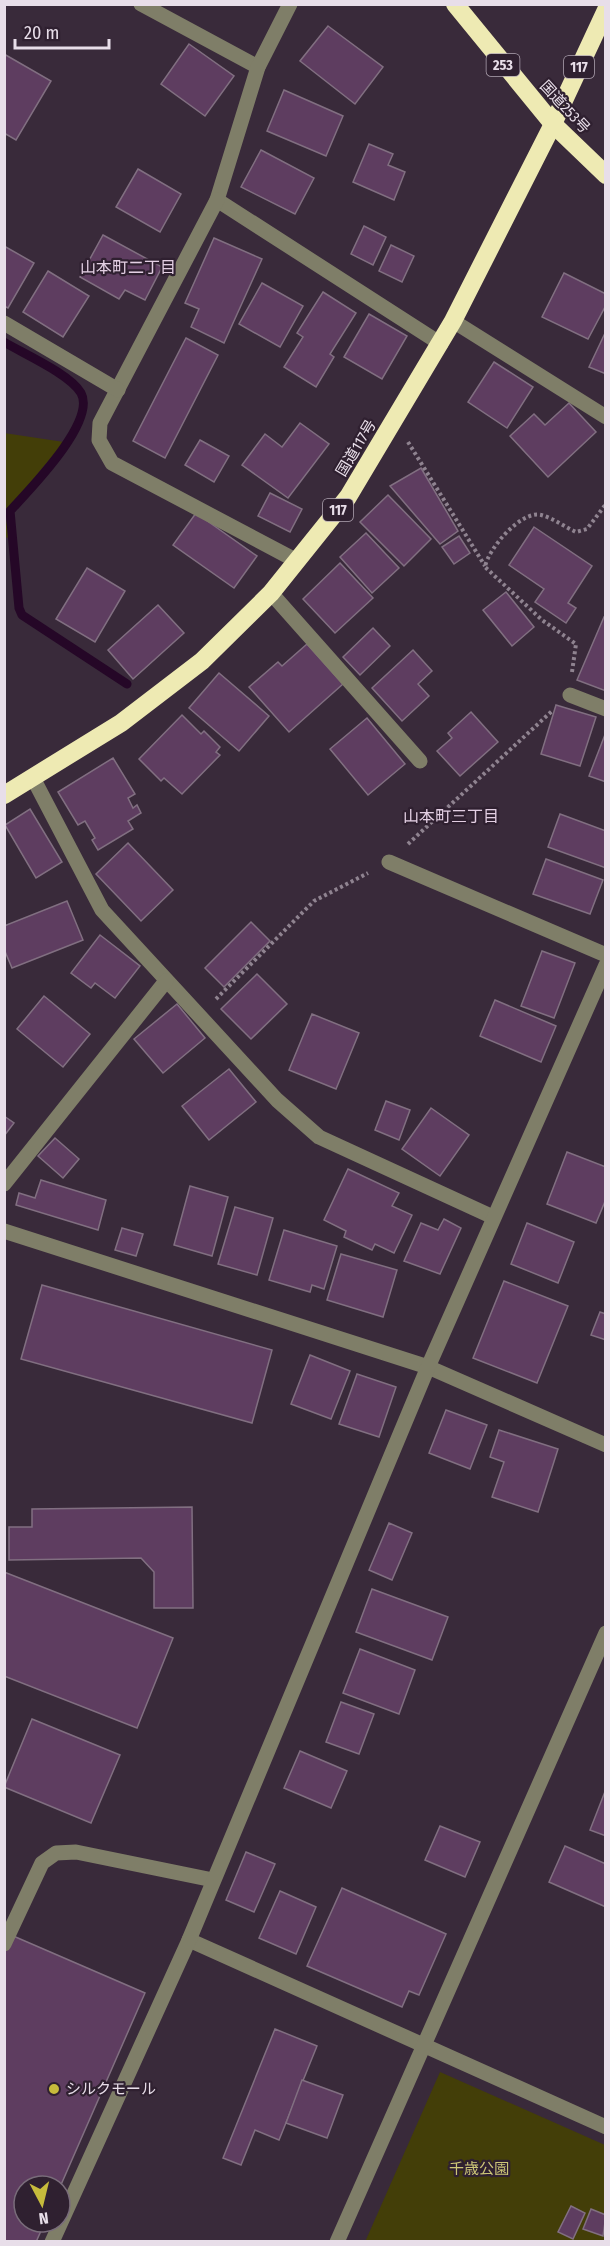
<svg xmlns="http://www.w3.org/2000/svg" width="610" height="2246" viewBox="0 0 610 2246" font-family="'Fira Sans Condensed','Noto Sans JP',sans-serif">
	<rect width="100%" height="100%" fill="#392a3a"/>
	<g fill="#433e08">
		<polygon points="4,433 64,442 5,513 9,538 4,537"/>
		<polygon points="440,2072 605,2145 605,2241 365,2242"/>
	</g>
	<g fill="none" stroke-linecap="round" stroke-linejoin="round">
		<path stroke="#250727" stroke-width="9" d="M4 342C24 354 70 374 81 393 97 422 28 491 10 511L19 608 22 615 127 684"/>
	</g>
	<g fill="#5e3d60" stroke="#816f81" stroke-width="1.5">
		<polygon points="328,26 383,67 355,104 300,61"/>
		<polygon points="189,44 234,76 205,116 161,84"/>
		<polygon points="4,54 51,81 16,140 4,133"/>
		<polygon points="284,90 343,116 326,156 267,131"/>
		<polygon points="369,144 393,154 388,165 405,172 394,200 353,182"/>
		<polygon points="261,150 314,178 295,214 241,187"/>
		<polygon points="138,169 181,194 160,232 116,207"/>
		<polygon points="364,226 386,237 373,265 351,254"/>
		<polygon points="103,235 162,267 145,300 125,290 119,299 80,277"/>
		<polygon points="214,238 262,259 224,343 191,327 199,309 185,303"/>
		<polygon points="391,245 414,256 402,282 379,271"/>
		<polygon points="4,246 34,263 8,308 4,306"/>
		<polygon points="48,271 89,296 63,337 23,312"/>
		<polygon points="564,273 606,294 606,305 588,339 542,317"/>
		<polygon points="262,283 303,306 280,347 239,324"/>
		<polygon points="323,292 356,313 330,354 334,357 316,387 284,367 303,337 297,333"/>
		<polygon points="369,314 407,336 382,379 344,357"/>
		<polygon points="606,331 606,374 589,367"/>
		<polygon points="186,338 218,355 165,458 133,441"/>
		<polygon points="494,362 533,387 507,428 468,402"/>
		<polygon points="569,403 596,432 548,477 510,436 534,414 545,425"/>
		<polygon points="300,423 329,444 288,498 242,465 265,434 282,447"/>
		<polygon points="200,440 229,456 214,482 185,465"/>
		<polygon points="421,468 458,531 440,544 390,486"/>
		<polygon points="270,493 302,509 290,532 258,516"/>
		<polygon points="388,495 431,539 404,566 360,522"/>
		<polygon points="196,513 257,556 234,588 173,545"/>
		<polygon points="534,527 592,566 568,603 576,608 566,623 535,602 544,589 509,565"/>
		<polygon points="366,533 399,568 372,593 340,557"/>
		<polygon points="459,536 470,553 454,564 442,547"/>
		<polygon points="340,563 373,598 335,633 303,599"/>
		<polygon points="87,568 125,591 95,642 56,619"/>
		<polygon points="506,592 534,627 512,646 483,610"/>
		<polygon points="158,605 184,633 133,679 108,650"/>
		<polygon points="604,617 606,618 606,691 577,680"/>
		<polygon points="373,628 390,646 360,675 343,657"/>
		<polygon points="307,644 343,684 289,732 249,687 278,662 282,666"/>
		<polygon points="413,650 432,671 418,684 429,696 402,721 372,688"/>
		<polygon points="219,673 269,716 239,751 189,708"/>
		<polygon points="556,705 596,717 580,766 541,754"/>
		<polygon points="471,712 498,742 460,776 437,751 452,738 448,733"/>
		<polygon points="182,715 201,734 204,731 220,747 216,752 220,755 182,794 164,778 161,781 139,759"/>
		<polygon points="367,718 405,764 368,795 330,749"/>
		<polygon points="606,732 606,782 589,776"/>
		<polygon points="113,758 135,794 128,798 133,808 137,805 141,813 128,821 133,829 98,850 92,840 95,838 85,821 78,825 58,792"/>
		<polygon points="30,809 62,862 36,878 5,825"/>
		<polygon points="560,814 606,831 606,868 548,847"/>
		<polygon points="128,843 173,890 141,921 96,874"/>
		<polygon points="546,859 603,880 590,914 533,894"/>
		<polygon points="67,901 83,940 12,968 4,949 4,926"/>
		<polygon points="251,922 270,941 224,987 205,968"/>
		<polygon points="100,935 140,966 115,998 95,983 91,988 71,973"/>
		<polygon points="542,951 575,963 554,1018 521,1006"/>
		<polygon points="257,974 287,1004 251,1039 221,1009"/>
		<polygon points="44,996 90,1034 63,1067 17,1029"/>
		<polygon points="495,1000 556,1026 541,1062 480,1036"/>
		<polygon points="177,1004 205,1038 163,1073 134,1039"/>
		<polygon points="312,1014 359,1033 336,1089 289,1070"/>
		<polygon points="229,1069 256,1102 209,1140 182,1106"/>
		<polygon points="386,1101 410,1110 399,1140 375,1130"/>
		<polygon points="431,1108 469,1135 440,1176 402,1149"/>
		<polygon points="4,1116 14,1123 4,1136"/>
		<polygon points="55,1138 79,1159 63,1178 38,1156"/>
		<polygon points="567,1152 606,1167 606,1199 596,1223 547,1204"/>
		<polygon points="348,1169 399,1193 392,1206 412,1215 394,1253 375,1244 372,1250 344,1237 346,1231 324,1220"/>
		<polygon points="41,1180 106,1200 98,1230 16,1205 19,1193 35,1198"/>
		<polygon points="190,1186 228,1197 212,1256 174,1245"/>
		<polygon points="235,1207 273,1218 257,1275 218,1264"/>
		<polygon points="444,1219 461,1228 440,1274 404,1261 421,1223 438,1230"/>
		<polygon points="527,1223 574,1242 558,1283 511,1264"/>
		<polygon points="122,1228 143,1234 136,1256 115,1250"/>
		<polygon points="284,1230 337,1246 324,1289 312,1285 310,1292 269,1280"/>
		<polygon points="341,1254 397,1270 383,1317 327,1300"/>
		<polygon points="504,1281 568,1306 537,1383 473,1358"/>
		<polygon points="42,1285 272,1350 252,1423 21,1359"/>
		<polygon points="600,1312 606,1314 606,1340 591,1335"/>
		<polygon points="310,1355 350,1371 331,1419 291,1404"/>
		<polygon points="357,1374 396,1387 379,1437 339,1424"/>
		<polygon points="446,1410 487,1425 470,1469 429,1453"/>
		<polygon points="499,1430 558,1449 538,1512 492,1497 504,1462 490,1457"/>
		<polygon points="192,1507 193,1608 154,1608 154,1572 141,1558 9,1560 9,1527 32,1527 32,1509"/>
		<polygon points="389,1523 412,1533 392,1580 369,1570"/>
		<polygon points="4,1572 173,1638 137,1728 4,1676"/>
		<polygon points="372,1589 448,1617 432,1660 356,1632"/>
		<polygon points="360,1649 415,1670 399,1714 343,1693"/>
		<polygon points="341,1702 374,1714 359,1754 326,1742"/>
		<polygon points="32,1719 120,1755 91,1823 4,1787"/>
		<polygon points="300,1751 347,1771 331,1808 284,1788"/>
		<polygon points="606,1789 606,1836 590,1830"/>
		<polygon points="440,1826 480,1842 465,1877 425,1860"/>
		<polygon points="565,1846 606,1864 606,1907 549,1882"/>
		<polygon points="246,1852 275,1864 254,1912 226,1900"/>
		<polygon points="342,1888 446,1934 419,1995 409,1991 402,2007 307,1966"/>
		<polygon points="280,1891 316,1907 296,1954 259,1938"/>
		<polygon points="4,1932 145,1993 60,2187 24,2186 24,2222 45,2222 36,2242 4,2242"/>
		<polygon points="275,2029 317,2046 279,2140 255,2130 241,2165 223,2158"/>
		<polygon points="302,2080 343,2095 327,2138 286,2123"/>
		<polygon points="571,2206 585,2213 573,2239 558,2232"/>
		<polygon points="591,2209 606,2215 603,2236 583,2229"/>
	</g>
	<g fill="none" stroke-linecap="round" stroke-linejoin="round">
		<g stroke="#8f8390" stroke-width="4" stroke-dasharray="3 3" stroke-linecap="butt">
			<polyline points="408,442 485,566"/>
			<path d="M572 672 576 644 542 620 485 567C488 549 521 510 541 515 553 518 565 527 576 532L587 529 606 504"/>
			<polyline points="408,844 552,711"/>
			<polyline points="216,999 314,901 368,873"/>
		</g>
		<g stroke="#7f7e68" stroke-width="15">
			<polyline points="141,4 258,67"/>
			<polyline points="290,4 258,67 217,200 441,344"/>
			<polyline points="217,200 100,423 99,440 112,463 297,561"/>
			<polyline points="453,321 606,417"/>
			<polyline points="4,323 118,390"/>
			<polyline points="271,593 420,761"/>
			<polyline points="570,695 606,709"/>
			<polyline points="33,778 102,910 277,1100 319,1137 493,1217"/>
			<polyline points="389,862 606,955"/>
			<polyline points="4,1184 166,981"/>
			<polyline points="4,1231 428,1367 606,1445"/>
			<polyline points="189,1940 606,2127"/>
			<polyline points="4,1944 42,1863 56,1853 76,1852 213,1880"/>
			<polyline points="52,2242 189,1940 428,1367 606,965"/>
			<polyline points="337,2242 606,1633"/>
		</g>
		<g stroke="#eeeab3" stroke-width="18">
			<polyline points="455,4 553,124 606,175"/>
			<polyline points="4,795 121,723 202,661 271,593 348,497 453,321 553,124 606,10"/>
		</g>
	</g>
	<circle fill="#c7bb3c" stroke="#2f2030" stroke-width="2" cx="54" cy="2089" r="6"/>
	<g text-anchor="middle" stroke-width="4.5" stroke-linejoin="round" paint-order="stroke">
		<g fill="#2f2030" stroke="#b0a5b2" stroke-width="1.5">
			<rect x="486.5" y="54" width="33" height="22" rx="4.5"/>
			<rect x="564" y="56" width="30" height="22" rx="4.5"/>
			<rect x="323" y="499" width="30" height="22" rx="4.5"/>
		</g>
		<g font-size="14" font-weight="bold" fill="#e8dee9">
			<text x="503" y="70">253</text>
			<text x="579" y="72">117</text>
			<text x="338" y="515">117</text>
		</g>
		<g font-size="15" fill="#e8dee9" stroke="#2f2030">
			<text transform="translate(565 107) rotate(47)" y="5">国道253号</text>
			<text transform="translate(356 448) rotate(-59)" y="5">国道117号</text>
		</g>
		<g font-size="15" fill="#e8dee9" stroke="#2f2030" text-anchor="start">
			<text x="66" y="2094">シルクモール</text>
		</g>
		<g font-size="15" fill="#cdc677" stroke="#2f2030">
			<text x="479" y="2174">千歳公園</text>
		</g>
		<g font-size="16" fill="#e3cfe3" stroke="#2f2030">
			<text x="128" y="273">山本町二丁目</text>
			<text x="451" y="822">山本町三丁目</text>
		</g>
	</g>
	<rect width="610" height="2246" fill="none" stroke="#e8dee9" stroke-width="12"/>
	<g transform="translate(42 2204) rotate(173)"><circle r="28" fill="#2f2030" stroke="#796c7a" stroke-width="1.5"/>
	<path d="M0-4.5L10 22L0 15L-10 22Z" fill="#c7bb3c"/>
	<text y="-9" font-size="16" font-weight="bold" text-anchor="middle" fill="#e8dee9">N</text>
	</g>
	<path d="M15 39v9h94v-9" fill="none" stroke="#e8dee9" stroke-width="3"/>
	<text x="24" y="39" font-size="18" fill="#e8dee9" stroke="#2f2030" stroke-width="4.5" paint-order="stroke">20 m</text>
</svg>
